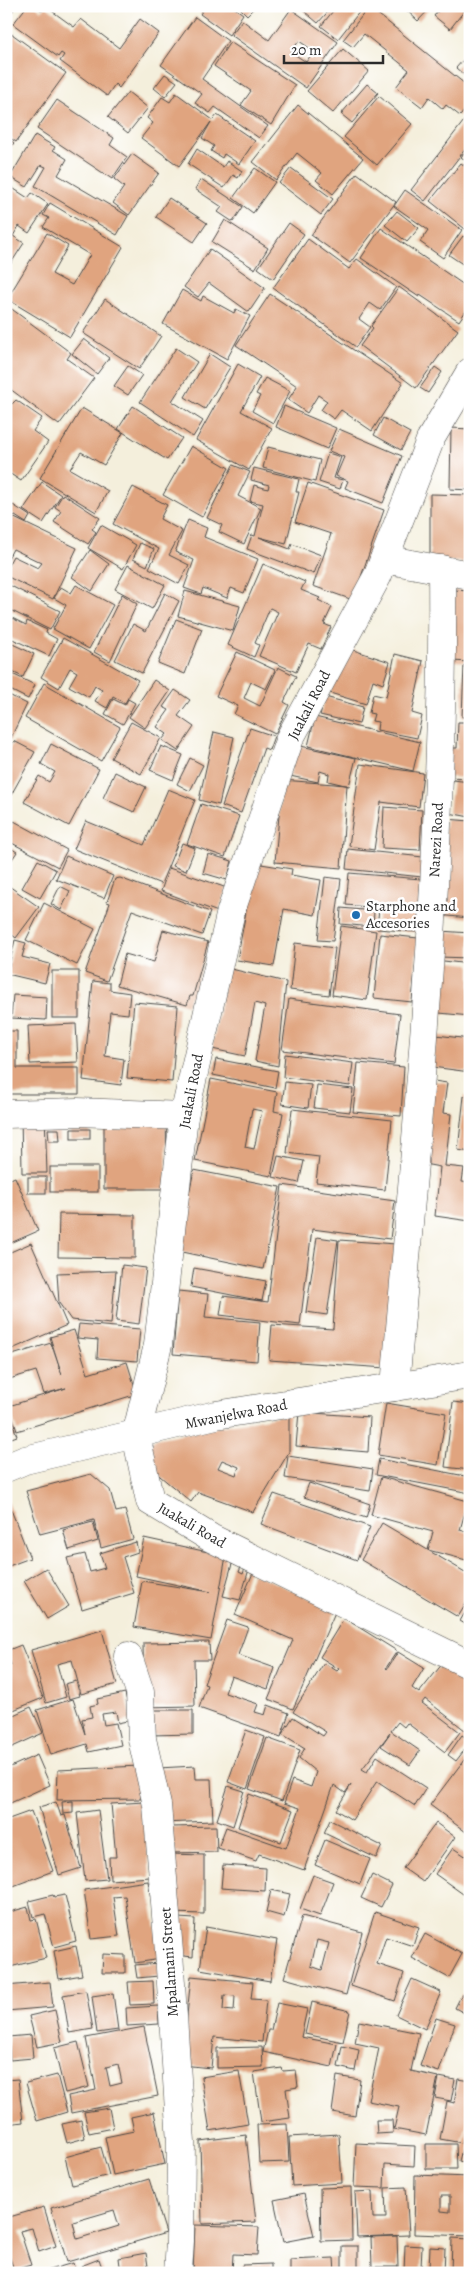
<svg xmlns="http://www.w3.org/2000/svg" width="476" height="2279" viewBox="0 0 476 2279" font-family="Alegreya,serif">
	<rect width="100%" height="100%" fill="#fff"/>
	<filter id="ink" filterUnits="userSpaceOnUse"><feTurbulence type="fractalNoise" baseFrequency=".02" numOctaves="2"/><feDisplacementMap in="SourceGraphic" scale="10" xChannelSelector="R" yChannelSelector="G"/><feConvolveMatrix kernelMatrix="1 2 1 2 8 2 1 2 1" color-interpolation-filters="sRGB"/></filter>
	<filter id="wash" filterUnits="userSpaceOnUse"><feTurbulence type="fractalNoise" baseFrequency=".0096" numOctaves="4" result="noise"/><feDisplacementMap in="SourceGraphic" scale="20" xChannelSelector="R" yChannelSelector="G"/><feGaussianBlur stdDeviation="1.12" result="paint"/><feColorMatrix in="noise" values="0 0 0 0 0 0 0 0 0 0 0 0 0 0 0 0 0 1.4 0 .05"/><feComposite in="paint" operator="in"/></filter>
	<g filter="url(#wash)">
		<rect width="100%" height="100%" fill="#f4efdc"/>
		<g id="blocks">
			<g fill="#e0a47f" fill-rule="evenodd">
				<polygon points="6,6 16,6 6,20"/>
				<polygon points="27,6 36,6 42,11 45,6 74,27 81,19 119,48 140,19 159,33 119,88 115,84 107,96 60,61 64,55 61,53 58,57 13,24"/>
				<polygon points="206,6 232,6 243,14 229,35 200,14"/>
				<polygon points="238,6 256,6 247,15"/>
				<polygon points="298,6 333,6 318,23"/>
				<polygon points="337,6 364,6 338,39 321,26"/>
				<polygon points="402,6 432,6 418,21"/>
				<polygon points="442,6 468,6 450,29 434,16"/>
				<polygon points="369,7 470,88 470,104 460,116 446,105 443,109 429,97 422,107 396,87 409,70 364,34 353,47 343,40"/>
				<path d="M291 9 338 42 306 88 231 35 242 20 269 40ZM299 41 314 51 306 62 291 52Z"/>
				<polygon points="195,17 228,41 202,79 268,126 259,138 215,107 210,113 195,103 202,94 161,65"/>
				<polygon points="12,34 66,73 16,142 6,135 6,42"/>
				<polygon points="230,42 295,85 271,125 241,105 251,91 214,66"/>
				<polygon points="343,49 369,71 333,113 307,91"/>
				<polygon points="470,52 470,80 456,68"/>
				<polygon points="165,74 177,82 165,97 154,88"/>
				<polygon points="367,84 378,93 352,123 341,114"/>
				<polygon points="128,92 148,108 128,133 108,117"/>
				<polygon points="176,93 213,120 217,115 255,141 239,164 224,154 222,158 211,151 214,146 202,138 211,122 179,166 141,138 153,123 147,118 162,97 170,102"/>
				<polygon points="379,96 412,124 377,165 344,137"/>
				<polygon points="57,100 114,138 110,145 127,157 112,179 37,129"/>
				<polygon points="298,105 363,158 333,194 316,180 322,173 297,153 276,180 253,162"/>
				<polygon points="470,113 470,143 425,201 411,190"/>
				<polygon points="35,135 55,147 53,150 67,159 58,175 128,216 117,235 35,186 46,167 41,165 27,187 10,177"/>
				<polygon points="6,137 14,143 6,153"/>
				<polygon points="470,145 470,164 461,157"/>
				<polygon points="197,149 223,167 227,161 242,171 238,178 233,175 224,188 188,164"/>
				<polygon points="132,154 159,173 129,215 113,203 124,187 114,179"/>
				<polygon points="461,163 470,170 470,233 430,201"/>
				<polygon points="255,168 275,182 253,213 233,198"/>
				<polygon points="291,168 333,199 321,215 279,183"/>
				<polygon points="357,173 396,202 350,263 311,235"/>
				<polygon points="201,179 243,207 233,222 218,212 222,207 195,189"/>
				<polygon points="11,187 28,198 32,193 48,204 29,233 19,226 13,236 24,243 6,271 6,195"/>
				<polygon points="405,190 462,230 443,258 420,242 428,230 394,206"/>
				<polygon points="169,198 207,223 194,242 156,217"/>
				<polygon points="50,203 123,247 70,337 7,299 47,233 68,246 52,274 72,285 90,255 43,227 49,218 43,215"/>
				<polygon points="397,211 419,228 407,242 385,225"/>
				<polygon points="225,220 268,248 255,269 212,242"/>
				<polygon points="289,223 304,234 273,279 258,268"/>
				<polygon points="381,228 464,285 470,277 470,305 459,321 420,295 419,297 361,258"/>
				<polygon points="463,236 470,241 470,269 449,255"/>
				<polygon points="308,239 349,269 357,259 396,287 380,310 370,303 359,319 370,327 356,347 273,288"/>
				<polygon points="210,249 265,288 249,312 209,283 198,297 184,287"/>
				<polygon points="399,287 458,330 416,388 360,346 373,328 371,326"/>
				<polygon points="182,290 201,301 203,296 234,313 236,309 250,316 227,359 163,324"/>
				<polygon points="270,294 403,383 372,431 341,410 334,419 321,410 327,401 318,395 307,413 288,400 297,386 236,345"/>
				<polygon points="105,299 161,336 139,369 83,333"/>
				<polygon points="9,307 71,353 67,359 94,378 59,425 6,386 6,310"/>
				<polygon points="84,339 109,358 97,374 72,354"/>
				<polygon points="176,348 197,362 172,401 203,421 193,437 140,402"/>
				<polygon points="210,354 230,367 205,409 185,397"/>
				<polygon points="238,364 260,377 241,411 272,428 249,470 196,440"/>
				<polygon points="128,366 142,375 128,395 114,386"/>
				<polygon points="435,367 442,372 428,393 420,388"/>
				<polygon points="265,378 290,391 273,423 252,411 260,396 256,394"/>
				<polygon points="6,400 12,404 16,400 42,418 33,431 48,442 21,481 6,471"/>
				<polygon points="133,406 182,438 167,460 118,429"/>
				<polygon points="284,406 336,428 327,449 276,427"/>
				<polygon points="82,408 123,433 104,465 81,452 70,469 108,491 96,512 40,478"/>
				<polygon points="383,418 410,433 401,450 374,435"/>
				<polygon points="451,428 470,429 470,490 450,489"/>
				<polygon points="339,429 402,456 383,503 345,488 348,481 336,476 344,457 329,451"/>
				<polygon points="191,446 229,468 202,517 163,495"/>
				<polygon points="268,447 320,460 315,482 263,468"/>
				<polygon points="328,453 341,457 334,478 343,480 340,489 319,482"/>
				<polygon points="233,465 250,472 238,496 261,508 244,544 219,532 222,525 207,518"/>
				<polygon points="254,468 299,479 296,492 299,492 286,544 259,537 290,549 292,544 321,555 314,574 247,549 252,535 255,536 263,504 250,501 254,485 268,489 269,485 251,480"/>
				<polygon points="42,482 61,495 43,523 23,510"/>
				<polygon points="308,483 384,510 353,600 313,586 331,534 295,522"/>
				<polygon points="133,487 167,505 160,519 182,531 169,555 189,565 179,584 149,568 159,549 113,524"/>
				<polygon points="63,494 100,518 92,529 96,532 88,544 54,522 61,511 55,507"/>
				<polygon points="430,494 470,495 470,562 430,561"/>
				<polygon points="13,505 30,516 26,523 9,512"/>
				<polygon points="6,514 77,548 53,599 6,576 6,569 13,556 38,568 42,563 13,549 6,562"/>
				<polygon points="188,520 207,528 204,537 258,559 244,593 231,588 227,598 203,588 201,594 184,588 194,560 175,552"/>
				<polygon points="101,525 136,545 123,569 88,548"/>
				<polygon points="140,543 154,549 147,566 133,559"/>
				<polygon points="90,550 109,564 92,591 72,577"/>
				<polygon points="263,564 305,582 301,590 320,598 318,600 332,607 324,624 331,627 321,649 309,644 296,672 259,656 278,612 270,608 255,643 259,645 254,657 228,645"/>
				<polygon points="128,565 165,585 152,609 115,589"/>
				<polygon points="7,584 60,611 50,630 6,608"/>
				<polygon points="76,585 113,605 89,649 53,629 66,605 54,598 61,587 71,593"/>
				<polygon points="454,590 470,591 470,662 451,661"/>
				<polygon points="185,591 240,606 233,631 178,616"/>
				<polygon points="165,593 179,601 142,673 115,660 133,624 146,631"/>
				<polygon points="122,594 137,604 110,661 94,652"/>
				<polygon points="10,617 26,625 27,621 47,630 46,633 57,639 49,656 6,636 6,627"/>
				<polygon points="176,619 202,629 185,674 158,663"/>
				<polygon points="63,638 138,680 125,703 113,696 107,708 95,701 102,690 95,686 89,697 69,686 77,672 70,668 59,688 41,677"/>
				<polygon points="6,641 34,654 23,677 6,669"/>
				<polygon points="344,647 390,662 383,684 373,680 366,704 330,693"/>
				<polygon points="237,652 275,670 266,689 251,682 244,698 260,706 278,667 296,676 284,702 289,705 275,734 234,714 238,706 216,696"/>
				<polygon points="395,654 423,661 412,713 422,716 417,738 377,730 378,722 372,721 374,714 369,713 373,694 386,697"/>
				<polygon points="464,665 470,665 470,717 462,717"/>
				<polygon points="6,671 35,685 28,699 6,688"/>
				<polygon points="154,680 170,691 145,728 129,717"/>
				<polygon points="44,683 120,727 101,761 25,718"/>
				<polygon points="175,690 190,700 178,716 194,727 178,751 162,740 167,734 157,727 169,710 163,707"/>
				<polygon points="7,694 27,704 6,748 6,695"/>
				<polygon points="325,697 363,707 359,724 320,715"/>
				<polygon points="113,699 125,705 128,699 135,703 123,724 105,714"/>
				<polygon points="315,717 420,742 413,771 308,746"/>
				<polygon points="131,722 161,738 141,774 111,758"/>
				<polygon points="458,722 470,722 470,778 447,777 448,748 457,748"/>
				<polygon points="250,728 274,736 269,750 264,748 241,813 222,806"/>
				<polygon points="214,732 234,737 219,805 199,800"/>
				<polygon points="14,741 35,752 6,804 6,755"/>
				<polygon points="51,744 99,769 69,826 24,802 39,776 49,782 55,772 41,764"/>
				<polygon points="296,745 356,758 349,786 328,781 329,774 320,771 318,782 290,776"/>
				<polygon points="161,746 183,755 173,780 150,770"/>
				<polygon points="190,758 203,765 190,791 177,784"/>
				<polygon points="360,764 423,773 419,807 381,802 374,850 349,846"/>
				<polygon points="115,772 146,787 134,812 103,798"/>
				<polygon points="282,780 347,785 341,868 275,862"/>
				<polygon points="453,780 470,782 470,817 449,813"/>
				<polygon points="168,789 195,800 161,884 74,849 86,821 144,845"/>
				<polygon points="201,804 239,816 225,857 187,844"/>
				<polygon points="384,807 422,810 420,850 382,848"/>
				<polygon points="446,819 470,821 470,918 437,915"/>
				<polygon points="14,821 67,850 58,867 6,840"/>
				<polygon points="182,843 195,848 186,871 173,866"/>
				<polygon points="6,845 17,852 6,868"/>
				<polygon points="348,849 423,857 422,877 346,869"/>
				<polygon points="208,854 232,861 227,880 203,873"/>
				<polygon points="66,856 113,876 104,898 56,879"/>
				<polygon points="38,860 56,870 40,898 22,888"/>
				<polygon points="255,863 292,869 291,875 321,880 315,915 284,909 274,966 237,960"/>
				<polygon points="169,868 227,888 218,912 161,891"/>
				<polygon points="349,873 421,879 417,932 377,929 379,908 346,905"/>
				<polygon points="325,877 341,879 333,941 318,940"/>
				<polygon points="120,878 210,912 202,935 132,910 107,981 85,973 110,903 107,902 115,879"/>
				<polygon points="6,884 39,907 16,938 6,930"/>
				<polygon points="60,886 70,891 61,910 51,904"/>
				<polygon points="44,903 95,929 77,965 26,940"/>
				<polygon points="341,908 374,911 373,927 340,924"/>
				<polygon points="341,926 376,931 367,1000 332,995"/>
				<polygon points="163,930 208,942 193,996 190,996 187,1005 117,985 125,954 154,962"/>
				<polygon points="440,931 470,933 470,958 439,957"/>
				<polygon points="380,934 418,938 412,1002 374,998"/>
				<polygon points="15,940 26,943 22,957 50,964 45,983 7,974"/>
				<polygon points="295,943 335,948 329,995 290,990"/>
				<polygon points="435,960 470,964 470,1016 429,1012"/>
				<polygon points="227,968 286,982 278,1066 255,1061 265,1006 255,1003 245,1056 212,1049"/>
				<rect x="52" y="971" width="27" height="47"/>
				<polygon points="93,981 110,983 110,990 130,993 128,1014 110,1012 105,1056 124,1059 121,1085 83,1080"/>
				<polygon points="13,995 47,997 46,1020 11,1018"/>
				<polygon points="289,999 400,1014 394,1064 282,1050"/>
				<polygon points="134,1002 178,1006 172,1082 127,1078"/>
				<polygon points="76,1024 78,1062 30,1064 28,1026"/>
				<polygon points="6,1031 17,1031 17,1068 79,1068 79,1094 6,1094"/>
				<polygon points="436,1035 470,1039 470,1072 432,1067"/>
				<polygon points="285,1054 353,1063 350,1086 283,1077"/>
				<polygon points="216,1059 278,1071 275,1088 213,1075"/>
				<polygon points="358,1063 404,1067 401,1116 353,1112"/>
				<path d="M211 1079 277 1092 274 1111 283 1113 271 1176 195 1161ZM252 1109 262 1111 254 1149 245 1147Z"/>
				<polygon points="434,1081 447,1083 443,1113 451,1114 445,1166 464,1168 462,1182 470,1183 470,1221 435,1216 440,1167 424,1164"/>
				<polygon points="285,1082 311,1085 308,1108 282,1104"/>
				<polygon points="317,1085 353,1089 350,1112 314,1108"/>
				<polygon points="464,1096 470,1097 470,1152 458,1150"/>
				<polygon points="104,1105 166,1106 167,1189 104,1189"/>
				<polygon points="292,1109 392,1120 385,1190 316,1182 319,1157 287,1153"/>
				<polygon points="21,1113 45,1113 47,1173 22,1173"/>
				<polygon points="48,1129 59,1129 60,1141 49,1141"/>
				<rect x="71" y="1129" width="19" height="10"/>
				<polygon points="278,1156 304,1161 299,1183 273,1177"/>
				<rect x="50" y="1167" width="48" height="25"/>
				<polygon points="194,1170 280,1187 263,1269 177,1251"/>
				<polygon points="15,1177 38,1231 6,1245 6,1181"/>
				<rect x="28" y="1177" width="18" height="16"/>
				<polygon points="282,1185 395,1201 390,1239 312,1229 300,1325 220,1315 223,1296 268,1302"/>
				<polygon points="59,1214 135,1215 135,1258 58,1257"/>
				<polygon points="317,1237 338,1240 327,1315 306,1312"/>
				<polygon points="339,1240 396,1244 386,1368 269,1360 272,1325 333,1329"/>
				<polygon points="31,1243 67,1325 10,1350 6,1340 6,1254"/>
				<polygon points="122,1265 146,1268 139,1324 116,1321"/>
				<polygon points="194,1268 266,1281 262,1301 191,1287"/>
				<polygon points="116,1271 111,1324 71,1320 59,1303 57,1273"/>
				<polygon points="178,1291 208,1294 205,1317 260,1322 257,1361 173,1354"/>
				<polygon points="79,1324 140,1329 137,1361 97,1358 98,1340 77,1338"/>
				<polygon points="74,1330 88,1374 127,1362 137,1394 17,1431 9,1406 66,1388 44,1394 36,1371 6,1380 6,1357 51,1343 62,1375 50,1337"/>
				<polygon points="453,1402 470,1404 470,1470 445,1467"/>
				<polygon points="386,1403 446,1413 438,1465 378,1455"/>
				<polygon points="6,1405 17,1436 6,1440"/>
				<polygon points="299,1412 370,1417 368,1452 296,1446"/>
				<path d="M289 1414V1452L253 1512 198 1492 191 1502 142 1461 154 1439ZM222 1460 239 1467 236 1475 218 1468Z"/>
				<polygon points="288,1456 373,1469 370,1491 285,1478"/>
				<polygon points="379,1459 470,1477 470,1493 376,1475"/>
				<polygon points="91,1474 110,1490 116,1512 125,1510 133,1539 101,1548 94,1520 40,1534 26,1491"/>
				<polygon points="381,1477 468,1501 460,1530 470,1533 470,1561 428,1550 433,1532 371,1515"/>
				<polygon points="309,1483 370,1504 366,1518 304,1497"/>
				<polygon points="274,1494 370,1527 357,1560 261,1524"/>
				<polygon points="6,1502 8,1502 30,1558 6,1567"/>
				<polygon points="93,1522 98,1541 69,1550 63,1530"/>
				<polygon points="382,1523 470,1575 470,1597 458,1617 361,1560"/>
				<polygon points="144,1538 226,1556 211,1640 134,1627 142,1581 211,1592 136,1576"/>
				<polygon points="136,1542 138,1552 123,1557 134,1593 82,1609 67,1558 85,1554 90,1572 105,1568 100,1553"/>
				<polygon points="232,1564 241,1567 239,1572 243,1574 245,1568 249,1569 240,1600 223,1596"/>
				<polygon points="46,1568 69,1606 47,1619 24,1581"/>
				<polygon points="253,1573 336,1610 293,1709 268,1699 293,1640 235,1615"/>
				<polygon points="470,1604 470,1627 460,1621"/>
				<polygon points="344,1618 397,1651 386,1668 387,1669 398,1652 424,1668 412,1688 419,1693 447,1658 470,1677 470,1734 425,1699 422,1703 460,1732 445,1752 407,1723 404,1727 398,1722 391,1731 420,1751 410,1765 381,1746 390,1733 362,1769 367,1772 377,1756 426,1788 415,1806 377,1781 352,1820 336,1810 351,1785 345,1793 334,1785 304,1870 259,1854 256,1861 218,1848 226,1827 286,1848 300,1808 284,1803 292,1780 311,1787 316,1772 299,1758 305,1748 282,1734 293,1717 323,1736 326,1732 293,1712 324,1663 337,1671 339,1669 320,1657"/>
				<polygon points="227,1620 248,1627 238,1655 275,1668 268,1689 231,1676 225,1693 258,1704 255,1712 265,1715 268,1705 289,1713 281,1737 199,1708 207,1685 204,1684"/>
				<polygon points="102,1630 117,1684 81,1694 72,1660 57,1664 66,1697 46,1703 31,1650"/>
				<polygon points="209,1642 210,1660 194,1660 195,1706 144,1707 143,1643"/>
				<polygon points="21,1645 43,1698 6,1713 6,1667 11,1665 6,1651"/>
				<polygon points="76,1681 80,1696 69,1699 65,1684"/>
				<polygon points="125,1693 131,1720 118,1723 116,1712 102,1714 104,1725 116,1723 121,1745 89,1752 87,1744 51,1755 37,1710 73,1699 85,1734 82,1719 92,1717 90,1706 98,1704 97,1699"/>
				<polygon points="31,1707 43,1733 6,1750 6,1726 12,1723 9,1717"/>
				<polygon points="150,1710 193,1710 193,1734 151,1735"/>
				<polygon points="246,1730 265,1737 247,1789 228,1782"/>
				<polygon points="462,1735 470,1740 470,1743 456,1761 448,1755"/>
				<polygon points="267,1738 300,1750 282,1801 249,1789"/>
				<polygon points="470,1752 470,1835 430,1805"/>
				<polygon points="37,1755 50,1785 6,1805 6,1769"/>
				<polygon points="139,1766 141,1799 57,1800 58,1770"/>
				<polygon points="195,1766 196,1779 211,1779 213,1821 161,1823 158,1768"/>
				<polygon points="228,1786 244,1791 233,1826 217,1820"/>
				<polygon points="249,1794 293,1810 281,1842 238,1827"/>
				<polygon points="73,1801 73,1813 63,1814 62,1802"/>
				<polygon points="56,1802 61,1816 65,1815 81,1868 59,1875 39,1807"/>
				<polygon points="144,1802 150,1877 110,1880 109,1857 116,1857 111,1804"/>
				<polygon points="98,1810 107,1879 85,1881 77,1813"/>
				<polygon points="31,1811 53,1871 8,1888 6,1883 6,1820"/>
				<polygon points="330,1820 382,1846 376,1858 324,1833"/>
				<polygon points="436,1823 455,1837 423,1882 403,1868"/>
				<polygon points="216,1826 217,1852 172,1853 171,1827"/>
				<polygon points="325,1840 370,1859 360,1884 315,1865"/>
				<polygon points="453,1848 470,1859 470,1899 435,1874"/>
				<polygon points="170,1854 204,1855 204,1914 170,1913"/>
				<polygon points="223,1865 266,1868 265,1891 221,1888"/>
				<polygon points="313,1875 333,1882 320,1916 300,1909"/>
				<polygon points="372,1875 392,1885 381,1907 361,1898"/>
				<polygon points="148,1881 161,1959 135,1963 125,1896 113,1897 119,1936 91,1939 84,1890"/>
				<polygon points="271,1890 290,1894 284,1917 266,1912"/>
				<polygon points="53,1895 54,1897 65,1895 76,1941 54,1947 45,1914 33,1917 29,1901"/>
				<polygon points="28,1907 31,1920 36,1919 46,1958 6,1968 6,1913"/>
				<polygon points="375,1912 419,1927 413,1946 386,1937 377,1964 404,1973 395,2001 351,1986"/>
				<path d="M302 1916 362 1932 346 1995 284 1978ZM317 1940 329 1943 322 1970 311 1966Z"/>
				<polygon points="178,1918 195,1919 193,1957 175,1955"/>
				<polygon points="206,1927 277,1940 270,1981 200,1969"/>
				<polygon points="425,1934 462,1954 449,1978 412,1958"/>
				<polygon points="76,1946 82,1975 59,1979 54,1951"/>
				<polygon points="103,1954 125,1955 125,1973 102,1973"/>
				<polygon points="158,1963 159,1976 137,1978 135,1965"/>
				<path d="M191 1976 253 1982 251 1999 266 2000 262 2042 214 2037 211 2068 182 2065ZM224 1995 235 1996 234 2011 223 2010Z"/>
				<polygon points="412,1979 441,1992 425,2029 396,2015"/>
				<polygon points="153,1981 154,2004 130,2005 128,1982"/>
				<polygon points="50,1982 53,2007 6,2011 6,1986"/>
				<polygon points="86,1991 93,2029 69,2033 63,1995"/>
				<polygon points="113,1993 118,2030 97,2033 92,1996"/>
				<polygon points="462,1994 470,1998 470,2016 455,2008"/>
				<polygon points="312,2002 350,2011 343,2042 305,2034"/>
				<polygon points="277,2003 307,2009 301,2037 337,2044 332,2067 263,2052 268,2030 271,2030"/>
				<polygon points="158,2006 159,2024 127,2026 126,2008"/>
				<polygon points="55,2010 62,2042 37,2047 29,2016"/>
				<polygon points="436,2018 455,2024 439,2072 420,2066"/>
				<polygon points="359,2021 419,2033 411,2071 438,2077 426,2135 394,2129 399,2107 368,2101 379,2048 355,2043"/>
				<path d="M144 2027 158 2096 71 2113 68 2096 96 2090 86 2038ZM118 2064 122 2083 110 2086 106 2067Z"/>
				<polygon points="31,2035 33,2058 10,2060 8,2037"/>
				<polygon points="78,2042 89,2087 65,2093 54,2048"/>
				<polygon points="342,2046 359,2050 355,2071 338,2067"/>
				<polygon points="262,2047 263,2067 217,2068 217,2048"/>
				<polygon points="282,2068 283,2071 296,2070 298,2087 286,2089 290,2118 261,2122 254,2072"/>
				<polygon points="239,2071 248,2124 210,2131 201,2077"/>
				<polygon points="57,2075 67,2112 37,2121 26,2083"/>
				<polygon points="337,2076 360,2080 355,2116 332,2112"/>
				<polygon points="439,2077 455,2080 451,2101 435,2098"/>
				<polygon points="18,2079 23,2122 7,2124 6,2080"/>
				<polygon points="458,2079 470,2081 470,2112 462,2143 440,2139 447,2101 454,2103"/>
				<polygon points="109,2108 113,2128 89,2133 84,2112"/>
				<polygon points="154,2112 165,2164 113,2175 105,2137 134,2131 131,2117"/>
				<polygon points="81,2120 85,2138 67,2143 62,2124"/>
				<polygon points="376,2120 392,2120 393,2133 377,2134"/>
				<polygon points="469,2123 470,2123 470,2164 459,2161"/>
				<polygon points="287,2124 289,2162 259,2163 257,2125"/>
				<polygon points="339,2134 342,2183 292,2186 289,2137"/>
				<polygon points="246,2135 256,2222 202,2224 200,2141"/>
				<polygon points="356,2143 415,2146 414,2166 385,2164 384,2188 354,2187"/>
				<polygon points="426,2144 456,2144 457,2169 426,2169"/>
				<polygon points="101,2147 109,2175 72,2185 65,2157"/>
				<path d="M415 2175 470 2177V2236L414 2234ZM441 2196H450V2212L441 2211Z"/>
				<path d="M149 2179 166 2233 67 2262 51 2208ZM114 2210 119 2226 77 2239 73 2222Z"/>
				<polygon points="351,2187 352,2240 321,2241 320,2188"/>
				<polygon points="406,2187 409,2235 357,2237 355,2192 372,2191 373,2218 386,2218 385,2188"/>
				<polygon points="304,2194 314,2236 283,2242 274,2200"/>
				<polygon points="44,2207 56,2246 39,2252 32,2228 20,2231 31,2265 14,2270 6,2246 6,2218"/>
				<polygon points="195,2225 259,2227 257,2255 233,2254 232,2273 193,2273"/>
				<polygon points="397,2236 398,2267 372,2267 371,2237"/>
				<polygon points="452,2238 470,2239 470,2273 451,2273"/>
				<polygon points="405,2245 422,2246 421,2268 429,2268 430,2247 445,2248 444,2273 404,2273"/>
				<rect x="342" y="2246" width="16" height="27"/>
				<polygon points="146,2253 149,2273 121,2273 119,2258"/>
				<polygon points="334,2258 335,2273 290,2273 290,2260"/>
				<polygon points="99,2259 104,2273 83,2273 81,2266"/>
				<polygon points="73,2263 76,2273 42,2273 42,2272"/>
				<polygon points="271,2264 271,2273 242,2273 242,2265"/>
			</g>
		</g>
	</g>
	<g filter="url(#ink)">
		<use href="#blocks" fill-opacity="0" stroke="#494846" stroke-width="1"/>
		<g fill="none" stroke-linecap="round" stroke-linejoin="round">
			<g stroke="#494846" stroke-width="29">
				<g id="minor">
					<polyline points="470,372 431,438 378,575 290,738 231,911 184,1116 158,1345 136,1435 150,1501 211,1538 470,1665"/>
					<polyline points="384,559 470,575"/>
					<polyline points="6,1114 77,1112 184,1116"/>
					<path d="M395 1387C418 1115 445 843 442 569"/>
					<polyline points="6,1468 25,1460 216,1415 470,1375"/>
					<polyline points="128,1656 140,1692 142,1739 157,1805 169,1952 181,2143 180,2241 178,2273"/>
				</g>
			</g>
			<use href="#minor" stroke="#fff" stroke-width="28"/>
		</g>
	</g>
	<circle fill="#1f6fb2" stroke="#fff" stroke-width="2" cx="356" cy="915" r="5"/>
	<g text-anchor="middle" stroke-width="5" stroke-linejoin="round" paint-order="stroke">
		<g font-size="15" fill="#2b2b2b" stroke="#fff">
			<text transform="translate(309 705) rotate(-63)" y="5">Juakali Road</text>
			<text transform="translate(436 840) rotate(-87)" y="5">Narezi Road</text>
			<text transform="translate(191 1091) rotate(-79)" y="5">Juakali Road</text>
			<text transform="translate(236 1414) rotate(-11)" y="5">Mwanjelwa Road</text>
			<text transform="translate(192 1525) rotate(30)" y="5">Juakali Road</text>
			<text transform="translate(169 1962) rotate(-94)" y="5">Mpalamani Street</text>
		</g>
		<g font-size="15" fill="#2b2b2b" stroke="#fff" text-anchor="start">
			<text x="366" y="911">Starphone and<tspan x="366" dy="17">Accesories</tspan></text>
		</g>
	</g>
	<rect width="476" height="2279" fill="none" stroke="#fff" stroke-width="25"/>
	<path d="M284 55v8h99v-8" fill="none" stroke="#2b2b2b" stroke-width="2.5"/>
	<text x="291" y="55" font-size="15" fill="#2b2b2b" stroke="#ffffff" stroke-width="4" paint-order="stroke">20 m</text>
</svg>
